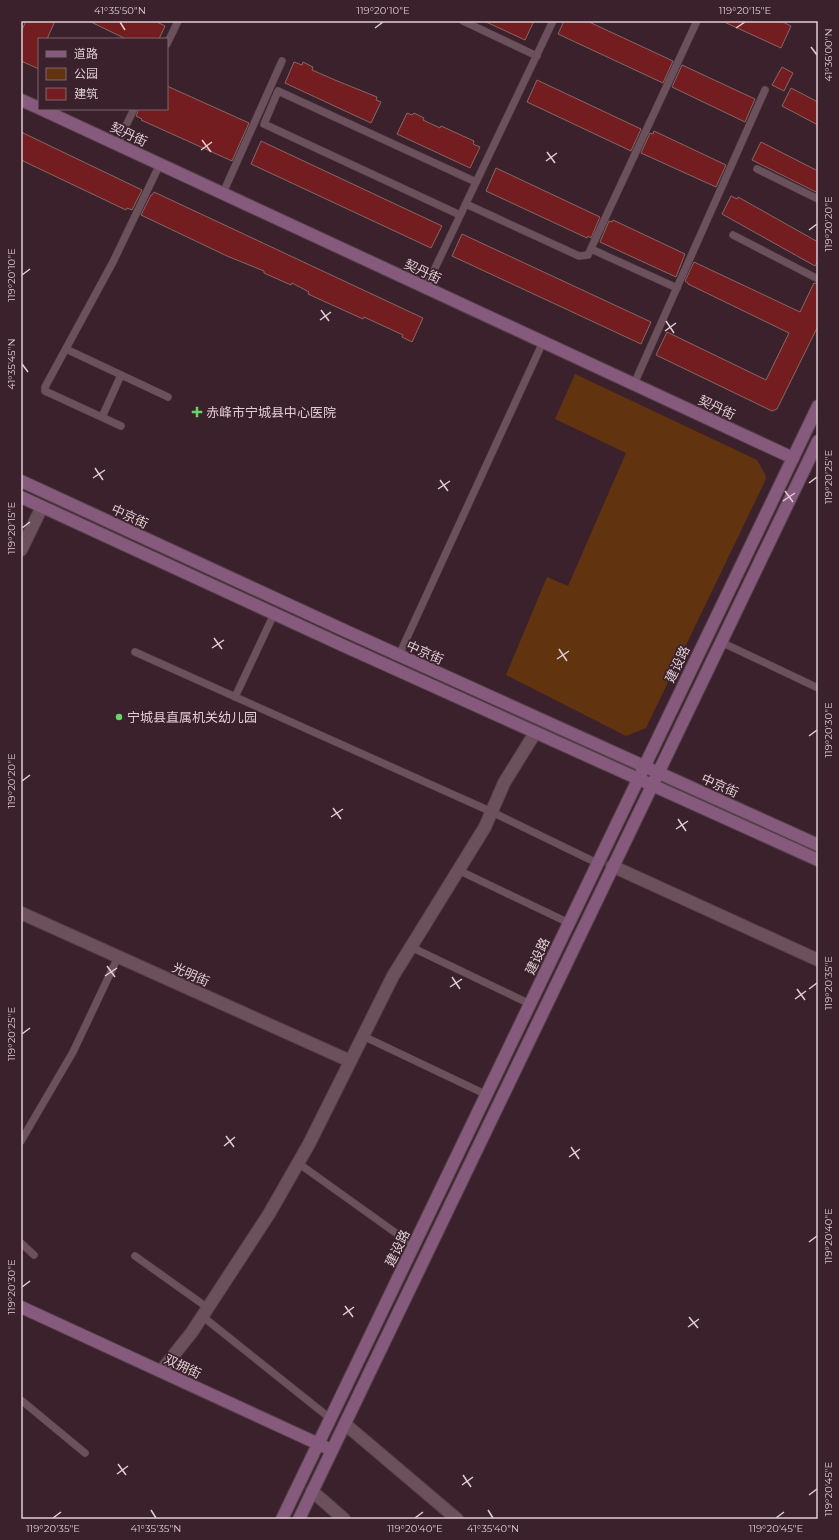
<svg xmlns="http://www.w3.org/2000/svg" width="839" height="1540" viewBox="0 0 839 1540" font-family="Montserrat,'Noto Sans SC',sans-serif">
	<rect width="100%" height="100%" fill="#3a212b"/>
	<polygon fill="#62330f" points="575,374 757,460 765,474 766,479 646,728 626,736 506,675 547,577 568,586 626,453 555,419"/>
	<g fill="#731d20" stroke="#876765">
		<polygon points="26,21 55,21 47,39 39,39 39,69 21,61 21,32"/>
		<polygon points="89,21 155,21 165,26 159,39 126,39"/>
		<polygon points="484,21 534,21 525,40"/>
		<polygon points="564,21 587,21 673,61 663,83 558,34"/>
		<polygon points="722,21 781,21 791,26 781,48"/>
		<polygon points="294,62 302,65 303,62 313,67 312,70 335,80 377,97 376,100 381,102 371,123 285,83"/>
		<polygon points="682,65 755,99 745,122 672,87"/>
		<polygon points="782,67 793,73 784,91 772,85"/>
		<polygon points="537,80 641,129 631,151 527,102"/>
		<polygon points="167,86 249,123 232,161 141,120 142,119 136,116 139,109 167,109"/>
		<polygon points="791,88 818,102 818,125 782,106"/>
		<polygon points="407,113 412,115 414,113 424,118 423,120 440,128 441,126 474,141 473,144 480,147 470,168 397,134"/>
		<polygon points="654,131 726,165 716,187 641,153 650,133 653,134"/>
		<polygon points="21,132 142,190 132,210 127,208 126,210 21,160"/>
		<polygon points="261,141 442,226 431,248 251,164"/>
		<polygon points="761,142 818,171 818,193 752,160"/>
		<polygon points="496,168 600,217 591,238 588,236 587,238 486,191"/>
		<polygon points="154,192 423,318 412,342 402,337 403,335 364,317 363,319 308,294 309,292 292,283 291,285 264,273 264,271 227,256 141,215 151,195 152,195"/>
		<polygon points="731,196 737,199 738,197 818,242 818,261 815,266 722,214"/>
		<polygon points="613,220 685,254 676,277 600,242 609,221 612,222"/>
		<polygon points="462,234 651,322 641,344 452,256"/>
		<polygon points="694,262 800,312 814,283 818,284 818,326 777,409 772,411 656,355 667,332 766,380 789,333 688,284 688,283 685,281"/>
	</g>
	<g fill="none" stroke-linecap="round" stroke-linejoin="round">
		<g stroke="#55404a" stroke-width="8">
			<g id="lane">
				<polyline points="463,21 537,56"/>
				<polyline points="167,44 178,21"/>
				<polyline points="117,144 134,109"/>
				<polyline points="757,169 818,199"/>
				<polyline points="223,193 282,61"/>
				<polyline points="466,204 579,256 588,255 697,21"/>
				<polyline points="460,215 264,124 278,91 476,182"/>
				<polyline points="733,235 818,279"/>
				<polyline points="591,249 677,288"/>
				<polyline points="426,287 553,21"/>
				<polyline points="66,349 168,397"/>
				<polyline points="634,384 765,90"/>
				<polyline points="102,417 121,375"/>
				<polyline points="121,426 45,391 45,387 113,262 160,164"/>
				<polyline points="721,642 818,688"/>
				<polyline points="135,652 492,812 597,863"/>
				<polyline points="399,655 543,342"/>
				<polyline points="235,697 274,614"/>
				<polyline points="458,870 569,923"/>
				<polyline points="411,947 530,1004"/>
				<polyline points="363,1036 487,1095"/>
				<polyline points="21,1141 73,1052 118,957"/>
				<polyline points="298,1163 414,1246"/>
				<polyline points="21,1243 34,1255"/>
				<polyline points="135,1256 208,1308"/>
				<polyline points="202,1316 331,1419"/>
				<polyline points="21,1400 85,1453"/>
			</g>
		</g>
		<g stroke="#55404a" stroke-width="14">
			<g id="street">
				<polyline points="21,550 42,507"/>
				<polyline points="612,866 818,960"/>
				<polyline points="21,913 350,1061"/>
				<polyline points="161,1371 192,1332 269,1214 309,1144 393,976 485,827 504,783 535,733"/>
				<polyline points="345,1424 457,1519"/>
				<polyline points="312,1491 344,1519"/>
			</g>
		</g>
		<g stroke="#55404a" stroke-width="14">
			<g id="secondary">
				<polyline points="21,100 39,108"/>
				<polyline points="41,109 793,458"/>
				<polyline points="21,481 348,632 818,845"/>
				<polyline points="21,497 342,645 818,860"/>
				<polyline points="21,1307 325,1447"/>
				<polyline points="282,1519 818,406"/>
				<polyline points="299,1519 818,441"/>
			</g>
		</g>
		<use href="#lane" stroke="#6c505b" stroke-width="7"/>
		<use href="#street" stroke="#6c505b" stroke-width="12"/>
		<use href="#secondary" stroke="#855a7c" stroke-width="12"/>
	</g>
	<path fill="none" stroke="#dfced4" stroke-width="1.5" d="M120 22 125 30M375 28 383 22M736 28 745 22M811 47 817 55M202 140 211 152M201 150 212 142M547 152 555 163M546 161 557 153M809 230 817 224M22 275 30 269M321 310 329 321M320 320 331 312M666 321 674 333M665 331 676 323M22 364 28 372M95 468 103 480M93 478 105 470M440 480 448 491M809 483 817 477M438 489 450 481M785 491 793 502M783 501 795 493M22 528 30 522M214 638 222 649M212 648 224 640M559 649 567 661M557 659 569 651M809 736 817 730M22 781 30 775M333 808 341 819M331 817 343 809M678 819 686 831M676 829 688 821M107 966 115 977M105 976 117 968M452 977 460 989M450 987 462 979M797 989 805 1000M809 989 817 983M795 999 806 991M22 1034 30 1028M226 1136 234 1147M224 1146 235 1137M571 1147 579 1159M569 1157 580 1149M809 1242 817 1236M22 1287 30 1281M345 1306 353 1317M343 1315 354 1307M689 1317 698 1328M688 1327 699 1319M118 1464 126 1475M117 1474 128 1466M463 1475 471 1487M462 1485 473 1477M809 1495 817 1489M151 1510 156 1518M488 1510 493 1518M53 1518 61 1512M415 1518 423 1512M776 1518 784 1512"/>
	<g fill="#67d466" stroke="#3a212b" stroke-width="1.5">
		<path d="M195 406h4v4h4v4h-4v4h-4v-4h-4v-4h4z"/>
		<circle cx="119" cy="717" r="4"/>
	</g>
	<g text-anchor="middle" stroke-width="3.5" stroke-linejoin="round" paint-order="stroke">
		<g font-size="13" fill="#dfced4" stroke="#3a212b">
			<text transform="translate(129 134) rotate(25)" y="5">契丹街</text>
			<text transform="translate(423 271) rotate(25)" y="5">契丹街</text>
			<text transform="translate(717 407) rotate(25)" y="5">契丹街</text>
			<text transform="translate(130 516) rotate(25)" y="5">中京街</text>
			<text transform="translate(425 652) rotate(24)" y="5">中京街</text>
			<text transform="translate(677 664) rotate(-64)" y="5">建设路</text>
			<text transform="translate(720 785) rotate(24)" y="5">中京街</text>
			<text transform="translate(537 956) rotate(-65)" y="5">建设路</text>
			<text transform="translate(191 974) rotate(24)" y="5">光明街</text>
			<text transform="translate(397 1248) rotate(-64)" y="5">建设路</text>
			<text transform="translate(183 1366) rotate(25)" y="5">双拥街</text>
		</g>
		<g font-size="13" fill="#dfced4" stroke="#3a212b" text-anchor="start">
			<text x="206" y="417">赤峰市宁城县中心医院</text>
			<text x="127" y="722">宁城县直属机关幼儿园</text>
		</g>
	</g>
	<rect width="839" height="1540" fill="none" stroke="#3a212b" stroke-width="44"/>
	<rect x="38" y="38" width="130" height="72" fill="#3a212b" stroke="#7c666f"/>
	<rect x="46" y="51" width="20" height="6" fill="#855a7c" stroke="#7c666f"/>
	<text x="74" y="58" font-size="12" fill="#dfced4">道路</text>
	<rect x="46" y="68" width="20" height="12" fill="#62330f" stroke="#7c666f"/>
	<text x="74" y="78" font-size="12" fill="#dfced4">公园</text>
	<rect x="46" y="88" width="20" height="12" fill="#731d20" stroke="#7c666f"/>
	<text x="74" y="98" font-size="12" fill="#dfced4">建筑</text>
	<rect x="22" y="22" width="795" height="1496" fill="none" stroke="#dfced4" stroke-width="1.5"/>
	<g font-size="10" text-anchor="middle" fill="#dfced4">
		<text x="120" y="14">41°35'50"N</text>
		<text x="383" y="14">119°20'10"E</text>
		<text x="745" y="14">119°20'15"E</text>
		<text transform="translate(828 55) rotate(-90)" y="4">41°36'00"N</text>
		<text transform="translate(828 224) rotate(-90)" y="4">119°20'20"E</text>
		<text transform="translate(11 275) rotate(-90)" y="4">119°20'10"E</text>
		<text transform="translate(11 364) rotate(-90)" y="4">41°35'45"N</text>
		<text transform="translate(828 477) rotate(-90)" y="4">119°20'25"E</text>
		<text transform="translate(11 528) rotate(-90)" y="4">119°20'15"E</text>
		<text transform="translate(828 730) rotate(-90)" y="4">119°20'30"E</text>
		<text transform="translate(11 781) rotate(-90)" y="4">119°20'20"E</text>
		<text transform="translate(828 983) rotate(-90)" y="4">119°20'35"E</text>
		<text transform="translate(11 1034) rotate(-90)" y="4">119°20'25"E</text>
		<text transform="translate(828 1236) rotate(-90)" y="4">119°20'40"E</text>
		<text transform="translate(11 1287) rotate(-90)" y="4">119°20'30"E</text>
		<text transform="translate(828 1489) rotate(-90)" y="4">119°20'45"E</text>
		<text x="53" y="1532">119°20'35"E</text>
		<text x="156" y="1532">41°35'35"N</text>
		<text x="415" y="1532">119°20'40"E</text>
		<text x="493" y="1532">41°35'40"N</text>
		<text x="776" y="1532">119°20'45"E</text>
	</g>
</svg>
